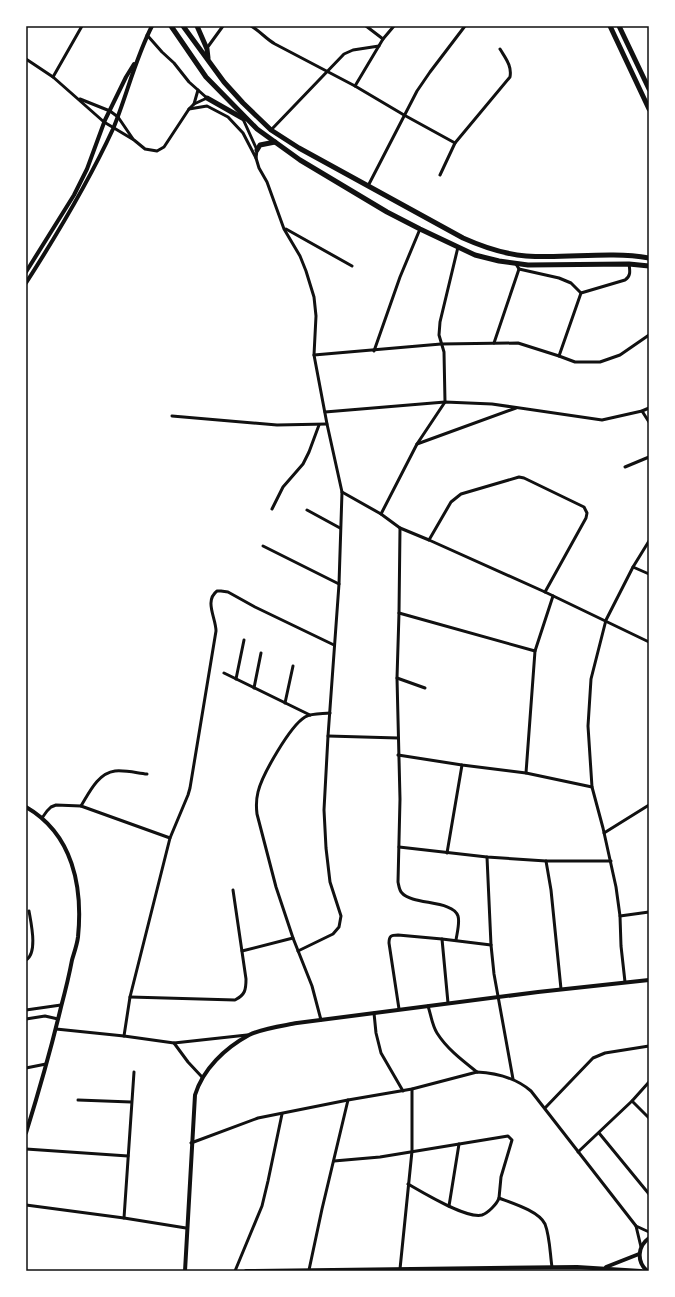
<svg xmlns="http://www.w3.org/2000/svg" width="675" height="1297" viewBox="0 0 675 1297" font-family="'Work Sans',sans-serif">
	<rect width="100%" height="100%" fill="#fff"/>
	<g fill="none" stroke-linecap="round" stroke-linejoin="round">
		<g stroke="#111" stroke-width="3">
			<path d="M251 26C260 31 266 39 275 44L355 86 404 115 455 143"/>
			<polyline points="366,26 383,39"/>
			<polyline points="207,48 223,26"/>
			<polyline points="26,59 53,77 104,122 134,140 145,149 157,151 164,147 189,109 194,104 207,98 189,82 174,63 162,52 147,35"/>
			<polyline points="53,77 82,26"/>
			<polyline points="355,86 383,39 394,26"/>
			<polyline points="80,99 110,111 118,117 133,139"/>
			<polyline points="194,104 198,90"/>
			<polyline points="189,109 207,106 228,117 243,133 256,158 259,168 267,182 284,229 300,256 306,271 314,297 316,316 314,355 327,424 342,492 339,584 328,736 324,810 326,848 330,882 341,916 339,927 333,934 298,951"/>
			<polyline points="243,119 257,150 256,158"/>
			<polyline points="271,130 344,54 353,50 379,46"/>
			<path d="M440 175 455 143 510 77C512 66 506 59 500 49"/>
			<polyline points="368,186 417,91 430,72 465,26"/>
			<polyline points="286,229 352,266"/>
			<polyline points="519,269 559,278 571,283 581,293"/>
			<polyline points="494,343 519,269 516,264"/>
			<polyline points="374,351 400,277 420,229"/>
			<polyline points="314,355 441,344 518,343 559,356 575,362 600,362 620,355 649,335"/>
			<path d="M559 356 581 293 625 280C631 276 630 271 629 264"/>
			<polyline points="642,411 649,422"/>
			<polyline points="325,412 445,402 492,404 602,420 642,411 649,408"/>
			<polyline points="172,416 277,425 327,424"/>
			<polyline points="417,444 516,408"/>
			<polyline points="625,467 649,457"/>
			<polyline points="342,492 381,514 400,528 429,540 545,592 649,642"/>
			<polyline points="272,509 283,487 303,464 309,452 319,425"/>
			<polyline points="307,510 340,528"/>
			<polyline points="381,514 417,444 445,402 444,352 439,335 440,322 458,247"/>
			<path d="M400 528 399 613 397 678 400 799 398 882C399 886 399 890 402 893 412 905 453 900 458 916 460 923 457 933 456 940"/>
			<polyline points="429,540 451,502 461,494 519,477 524,478 584,507 587,513 586,518 545,592"/>
			<polyline points="263,546 339,584"/>
			<polyline points="633,567 649,574"/>
			<polyline points="399,613 535,651"/>
			<polyline points="224,673 310,715"/>
			<polyline points="397,678 425,688"/>
			<polyline points="236,679 244,640"/>
			<polyline points="254,688 261,653"/>
			<polyline points="285,703 293,666"/>
			<polyline points="328,736 398,738"/>
			<polyline points="398,755 462,765 526,773 592,787"/>
			<polyline points="526,773 535,651 553,596"/>
			<path d="M81 806C89 793 98 773 115 771 126 770 137 773 147 774"/>
			<polyline points="42,818 47,811 51,807 56,805 81,806 170,838"/>
			<polyline points="604,833 649,805"/>
			<polyline points="399,847 487,857 546,861 611,861"/>
			<polyline points="447,853 462,765"/>
			<polyline points="487,857 491,945 494,974 513,1079"/>
			<polyline points="546,861 551,890 561,989"/>
			<polyline points="620,916 649,912"/>
			<polyline points="242,951 293,938"/>
			<path d="M26 960C38 953 31 923 29 911"/>
			<polyline points="625,982 621,946 620,916 616,887 603,828 592,787 588,726 591,679 606,620 633,567 649,541"/>
			<path d="M130 997 235 1000C245 995 246 990 246 979L233 890"/>
			<polyline points="448,1003 442,939 491,945"/>
			<path d="M428 1006C431 1015 432 1025 437 1033 447 1049 463 1061 477 1072"/>
			<path d="M399 1009 389 943C389 936 391 935 398 935L442 939"/>
			<polyline points="26,1010 61,1005"/>
			<polyline points="374,1013 376,1033 381,1053 403,1091"/>
			<polyline points="26,1019 45,1016 58,1019"/>
			<path d="M321 1020 312 986 293 938 276 887 257 814C256 806 256 800 258 792 262 775 290 726 305 717 312 713 322 714 330 713"/>
			<polyline points="56,1029 124,1036 174,1043 247,1035"/>
			<path d="M124 1036 130 997 170 838 188 795 190 788 216 631C216 618 204 601 217 591H221L228 592 255 607 334 645"/>
			<polyline points="174,1043 188,1062 202,1077"/>
			<polyline points="26,1068 46,1064"/>
			<polyline points="78,1100 131,1102"/>
			<polyline points="632,1101 649,1118"/>
			<polyline points="545,1108 593,1058 605,1053 649,1046"/>
			<polyline points="599,1133 649,1194"/>
			<path d="M191 1143 258 1118 348 1100 412 1089 477 1072C497 1073 516 1078 531 1091L636 1226 649 1232"/>
			<polyline points="26,1149 128,1156"/>
			<polyline points="578,1152 632,1101 649,1082"/>
			<polyline points="334,1161 380,1157 508,1136 512,1140 501,1177 499,1198"/>
			<path d="M408 1184C422 1192 466 1219 482 1215 488 1213 497 1204 499 1198 512 1203 539 1211 545 1224 550 1237 550 1254 552 1267"/>
			<polyline points="26,1205 124,1218 186,1228"/>
			<polyline points="449,1206 459,1144"/>
			<polyline points="124,1218 134,1072"/>
			<polyline points="636,1226 641,1247"/>
			<polyline points="400,1269 412,1151 412,1089"/>
			<polyline points="309,1270 322,1209 348,1100"/>
			<polyline points="235,1271 262,1206 268,1181 282,1114"/>
		</g>
		<g stroke="#111" stroke-width="4">
			<polyline points="26,272 74,195 87,169 105,120 126,77 134,64"/>
			<path d="M26 283C58 233 88 183 113 129 127 95 135 59 152 26"/>
			<path d="M26 807C73 834 83 887 78 937 77 945 74 953 72 960 69 976 65 992 61 1007 51 1049 39 1091 26 1133"/>
			<polyline points="606,1267 639,1254"/>
			<path d="M185 1271 195 1095C203 1069 225 1048 249 1035 263 1028 282 1026 297 1023L538 992 649 980"/>
			<polyline points="246,1271 577,1267 641,1271"/>
			<path d="M647 1271C636 1261 638 1246 649 1238"/>
		</g>
		<g stroke="#111" stroke-width="5">
			<polyline points="610,26 649,109"/>
			<polyline points="619,26 649,89"/>
		</g>
		<g stroke="#111" stroke-width="5">
			<polyline points="171,26 206,77 257,129 300,160 387,212 420,229 475,255 499,261 528,265 629,264 649,266"/>
			<path d="M183 26 224 82 243 103 271 130 299 148 463 238C483 247 504 254 526 256 567 259 608 251 649 258"/>
			<polyline points="197,26 207,49 208,58"/>
			<polyline points="207,98 244,119"/>
			<polyline points="257,150 260,145 275,142"/>
		</g>
	</g>
	<rect width="675" height="1297" fill="none" stroke="#ffffff" stroke-width="54"/>
	<rect x="27" y="27" width="621" height="1243" fill="none" stroke="#111" stroke-width="1.5"/>
</svg>
